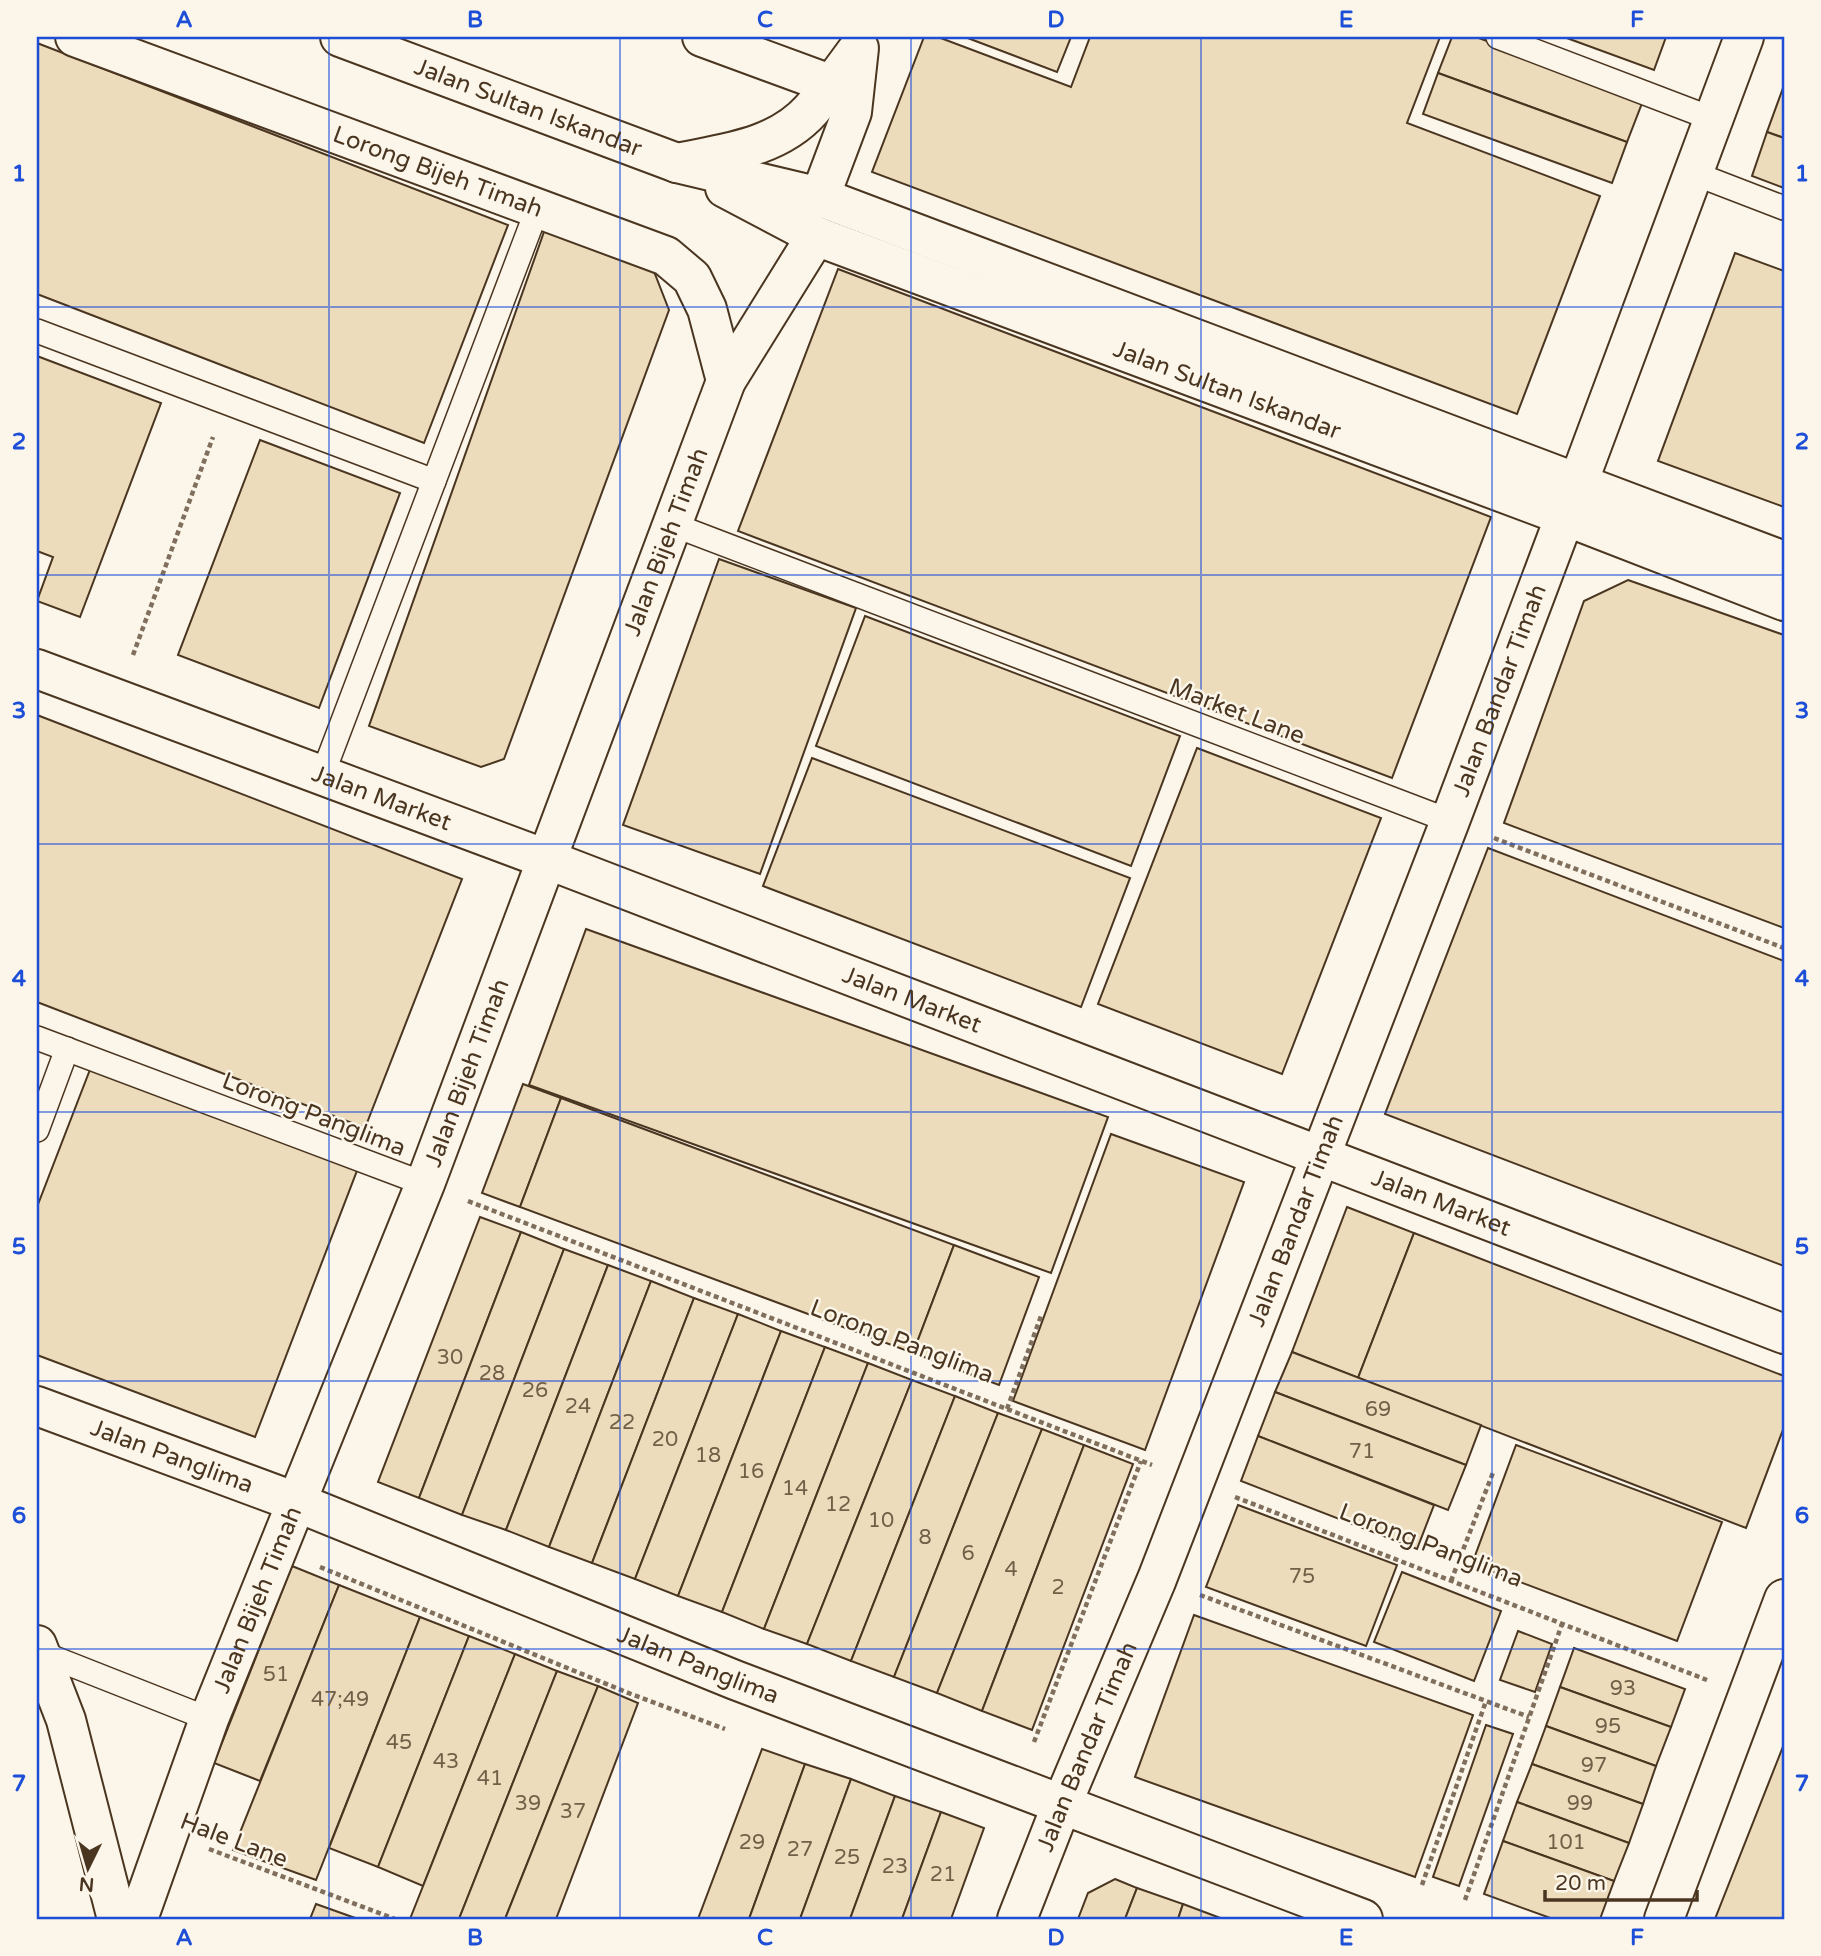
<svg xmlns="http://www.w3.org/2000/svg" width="1821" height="1956" viewBox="0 0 1821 1956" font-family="'Varela Round',sans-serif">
	<rect width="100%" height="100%" fill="#fbf6e9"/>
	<g fill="#ecdcbc" stroke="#4a3520" stroke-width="2">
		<polygon points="924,37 938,37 1071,87 1090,37 1440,37 1407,123 1600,196 1517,414 872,172"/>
		<polygon points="965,37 1071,37 1057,72"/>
		<polygon points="1452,37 1476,37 1644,98 1627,142 1438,73"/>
		<polygon points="1564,37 1666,37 1654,70"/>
		<polygon points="37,43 508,225 424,443 37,294"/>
		<polygon points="1438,73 1627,142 1612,183 1423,114"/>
		<polygon points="1783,88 1784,88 1784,138 1767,132"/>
		<polygon points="1767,132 1784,138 1784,188 1752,176"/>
		<polygon points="545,229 653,269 669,310 504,759 481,767 369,726"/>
		<polygon points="1735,253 1784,271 1784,507 1658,461"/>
		<polygon points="838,269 1491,517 1392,778 738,531"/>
		<polygon points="37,356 161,403 80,617 37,601 53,557 37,551"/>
		<polygon points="260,440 400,493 319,708 178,655"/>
		<polygon points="719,559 856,608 760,874 623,825"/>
		<polygon points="1628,580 1784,635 1784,928 1504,823 1584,601"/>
		<polygon points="865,616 1180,736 1131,866 816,746"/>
		<polygon points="37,715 462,879 365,1128 37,1002"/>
		<polygon points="1197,748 1381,818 1282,1074 1098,1004"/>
		<polygon points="812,758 1130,878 1081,1007 763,886"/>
		<polygon points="1488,848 1784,961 1784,1266 1385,1114"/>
		<polygon points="586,929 1108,1117 1051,1273 529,1085"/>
		<polygon points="91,1067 358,1168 255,1437 37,1355 37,1207"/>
		<polygon points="523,1084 561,1098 520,1207 482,1193"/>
		<polygon points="561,1098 954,1245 913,1353 520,1207"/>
		<polygon points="1111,1134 1244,1182 1145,1450 1013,1401"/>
		<polygon points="1347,1207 1414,1233 1358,1378 1292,1352"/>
		<polygon points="480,1217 521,1232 419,1498 378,1482"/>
		<polygon points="521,1232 564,1249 462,1515 419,1498"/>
		<polygon points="1414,1233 1784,1376 1784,1427 1746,1528 1358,1378"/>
		<polygon points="954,1245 1039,1277 999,1385 913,1353"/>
		<polygon points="564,1249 608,1265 506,1530 462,1515"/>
		<polygon points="608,1265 651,1281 549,1547 506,1530"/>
		<polygon points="651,1281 694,1298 592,1563 549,1547"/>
		<polygon points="694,1298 738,1314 635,1579 592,1563"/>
		<polygon points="738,1314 781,1331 678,1596 635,1579"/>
		<polygon points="781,1331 825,1347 722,1612 678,1596"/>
		<polygon points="825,1347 868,1363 764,1629 722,1612"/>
		<polygon points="1292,1352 1481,1425 1466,1465 1275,1392"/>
		<polygon points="868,1363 912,1380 807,1644 764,1629"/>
		<polygon points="912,1380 955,1396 851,1661 807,1644"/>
		<polygon points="1275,1392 1466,1465 1448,1510 1258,1436"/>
		<polygon points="955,1396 998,1413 894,1677 851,1661"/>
		<polygon points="998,1413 1042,1429 937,1693 894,1677"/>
		<polygon points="1042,1429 1084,1445 982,1711 937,1693"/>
		<polygon points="1258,1436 1434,1505 1417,1549 1241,1481"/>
		<polygon points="1084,1445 1133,1464 1032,1730 982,1711"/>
		<polygon points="1516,1445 1722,1522 1677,1641 1472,1564"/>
		<polygon points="1238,1505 1397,1565 1366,1646 1206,1587"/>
		<polygon points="292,1566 339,1585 260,1781 214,1763"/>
		<polygon points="1402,1572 1501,1611 1474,1681 1374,1642"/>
		<polygon points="339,1585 420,1617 316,1880 233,1850"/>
		<polygon points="1194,1615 1473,1715 1415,1877 1135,1777"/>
		<polygon points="420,1617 469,1636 378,1867 329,1848"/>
		<polygon points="1518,1631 1552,1644 1535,1692 1500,1680"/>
		<polygon points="469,1636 515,1654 423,1886 378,1867"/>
		<polygon points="1574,1648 1685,1689 1671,1727 1560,1687"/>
		<polygon points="515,1654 557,1671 459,1919 410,1919"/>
		<polygon points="557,1671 598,1686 505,1919 459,1919"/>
		<polygon points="598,1686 638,1703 556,1919 505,1919"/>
		<polygon points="1560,1687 1671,1727 1656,1766 1546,1726"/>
		<polygon points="1486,1725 1513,1734 1459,1886 1433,1877"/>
		<polygon points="1546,1726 1656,1766 1643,1804 1532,1764"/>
		<polygon points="1784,1744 1784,1919 1715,1919"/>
		<polygon points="762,1749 805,1764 749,1919 698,1919"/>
		<polygon points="805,1764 851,1779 800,1919 749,1919"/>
		<polygon points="1532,1764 1643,1804 1629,1843 1517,1802"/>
		<polygon points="851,1779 895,1796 850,1919 800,1919"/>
		<polygon points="895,1796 941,1812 902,1919 850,1919"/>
		<polygon points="1517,1802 1629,1843 1614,1881 1503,1841"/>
		<polygon points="941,1812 984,1828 951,1919 902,1919"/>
		<polygon points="1503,1841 1614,1881 1600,1919 1553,1919 1484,1894"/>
		<polygon points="1115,1879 1137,1888 1125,1919 1078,1919 1088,1893"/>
		<polygon points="1137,1888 1183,1904 1178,1919 1125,1919"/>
		<polygon points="316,1904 358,1919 310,1919"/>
		<polygon points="1183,1904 1223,1919 1178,1919"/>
	</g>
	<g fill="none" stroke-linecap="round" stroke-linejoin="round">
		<g stroke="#4a3520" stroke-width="26">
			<g id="service">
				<polyline points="1498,37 1713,119"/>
				<polyline points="1693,173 1784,208"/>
				<polyline points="37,331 434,481"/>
				<polyline points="671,524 1450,821"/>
				<polyline points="322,776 538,207"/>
				<polyline points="37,1038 425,1184"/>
				<polyline points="37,1130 67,1049"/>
				<polyline points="39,1652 209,1719"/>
			</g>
		</g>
		<g stroke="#4a3520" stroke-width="42">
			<g id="minor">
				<path id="s1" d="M75 37 666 256 692 278 707 309 726 381"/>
				<polyline points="702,37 830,84"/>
				<path d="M677 163C725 153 777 148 811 110 828 91 843 69 858 49"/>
				<polyline points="820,197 852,112 859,48"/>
				<path id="s2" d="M37 669 546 859"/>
				<path id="s3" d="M37 1406 296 1502"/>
				<polyline points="37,1645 66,1720 117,1919"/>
			</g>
		</g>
		<g stroke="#4a3520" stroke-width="42">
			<g id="tertiary">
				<path id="s4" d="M546 859 1784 1334"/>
				<path id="s5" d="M296 1502 735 1680 1363 1919"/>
				<path id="s6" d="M138 1919 209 1719 425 1184 726 381 816 236"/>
				<path id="s7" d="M1017 1919 1062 1804 1157 1579 1450 821 1565 516"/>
			</g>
		</g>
		<g stroke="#4a3520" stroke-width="42">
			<g id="secondary">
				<polyline points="1578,483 1744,37"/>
				<polyline points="1664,1919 1784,1599"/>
			</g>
		</g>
		<g stroke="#4a3520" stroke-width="42">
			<g id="trunk">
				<path id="s8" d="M340 37 677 163 820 197 1784 561"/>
				<path id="s9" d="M725 188 816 236 1565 516 1784 601"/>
			</g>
		</g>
		<g stroke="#7f6f5c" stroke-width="4.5" stroke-dasharray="5 3.5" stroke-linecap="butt">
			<polyline points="133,655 213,437"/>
			<polyline points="1494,838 1784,948"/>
			<polyline points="468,1201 1152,1465"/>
			<polyline points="1007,1409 1041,1316"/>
			<polyline points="1235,1497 1707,1680"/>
			<polyline points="320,1567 631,1694 725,1729"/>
			<polyline points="1451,1581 1494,1470"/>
			<polyline points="1200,1595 1529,1717"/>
			<polyline points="1034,1742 1141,1461"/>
			<polyline points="209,1849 395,1919"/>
			<polyline points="1422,1885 1486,1701"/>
			<polyline points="1465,1900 1562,1624"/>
		</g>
		<use href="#service" stroke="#fbf6e9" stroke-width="23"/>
		<use href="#minor" stroke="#fbf6e9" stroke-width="38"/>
		<use href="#tertiary" stroke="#fbf6e9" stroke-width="38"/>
		<use href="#secondary" stroke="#fbf6e9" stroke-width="38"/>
		<use href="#trunk" stroke="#fbf6e9" stroke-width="38"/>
	</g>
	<path fill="none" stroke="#1d4ed8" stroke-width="2" stroke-opacity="0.55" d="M329 37V1919M620 37V1919M911 37V1919M1201 37V1919M1492 37V1919M37 307H1784M37 575H1784M37 844H1784M37 1112H1784M37 1381H1784M37 1649H1784"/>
	<g text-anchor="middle" stroke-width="5" stroke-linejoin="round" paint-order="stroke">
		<g font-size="21" fill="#725f47">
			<text x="450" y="1364">30</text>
			<text x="492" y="1380">28</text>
			<text x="535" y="1397">26</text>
			<text x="578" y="1413">24</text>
			<text x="1378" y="1416">69</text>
			<text x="622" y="1429">22</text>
			<text x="665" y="1446">20</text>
			<text x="1362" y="1458">71</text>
			<text x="708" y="1462">18</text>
			<text x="751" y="1478">16</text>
			<text x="795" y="1495">14</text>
			<text x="838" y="1511">12</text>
			<text x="881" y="1527">10</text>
			<text x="925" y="1544">8</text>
			<text x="968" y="1560">6</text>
			<text x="1011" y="1576">4</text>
			<text x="1302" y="1583">75</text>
			<text x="1058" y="1594">2</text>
			<text x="276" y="1681">51</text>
			<text x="1623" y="1695">93</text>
			<text x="340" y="1706">47;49</text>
			<text x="1608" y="1733">95</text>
			<text x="399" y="1749">45</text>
			<text x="446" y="1768">43</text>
			<text x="1594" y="1772">97</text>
			<text x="490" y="1785">41</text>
			<text x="528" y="1810">39</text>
			<text x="1580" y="1810">99</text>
			<text x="573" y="1818">37</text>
			<text x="752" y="1849">29</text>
			<text x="1566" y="1849">101</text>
			<text x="800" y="1856">27</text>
			<text x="847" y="1864">25</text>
			<text x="895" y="1873">23</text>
			<text x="943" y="1881">21</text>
		</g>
		<g font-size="24" fill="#4a3520" stroke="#fbf6e9">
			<text dy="8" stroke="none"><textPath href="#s8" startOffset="201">Jalan Sultan Iskandar</textPath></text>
			<text dy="8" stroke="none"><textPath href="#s1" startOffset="387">Lorong Bijeh Timah</textPath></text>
			<text dy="8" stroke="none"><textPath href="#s9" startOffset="542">Jalan Sultan Iskandar</textPath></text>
			<text dy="8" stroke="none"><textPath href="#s6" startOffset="1475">Jalan Bijeh Timah</textPath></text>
			<text dy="8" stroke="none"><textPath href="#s7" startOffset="1320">Jalan Bandar Timah</textPath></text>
			<text transform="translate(1237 711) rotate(21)" y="8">Market Lane</text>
			<text dy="8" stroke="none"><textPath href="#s2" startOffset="368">Jalan Market</textPath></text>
			<text dy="8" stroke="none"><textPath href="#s4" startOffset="392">Jalan Market</textPath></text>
			<text dy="8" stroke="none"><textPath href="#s6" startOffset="908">Jalan Bijeh Timah</textPath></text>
			<text transform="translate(314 1114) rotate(21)" y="8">Lorong Panglima</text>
			<text dy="8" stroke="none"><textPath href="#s4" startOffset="959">Jalan Market</textPath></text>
			<text dy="8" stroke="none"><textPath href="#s7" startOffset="752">Jalan Bandar Timah</textPath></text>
			<text transform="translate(902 1341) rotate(21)" y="8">Lorong Panglima</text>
			<text dy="8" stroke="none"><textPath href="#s3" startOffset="144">Jalan Panglima</textPath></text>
			<text transform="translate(1431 1545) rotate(21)" y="8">Lorong Panglima</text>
			<text dy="8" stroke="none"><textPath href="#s6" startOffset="341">Jalan Bijeh Timah</textPath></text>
			<text dy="8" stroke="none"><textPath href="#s5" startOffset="434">Jalan Panglima</textPath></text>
			<text dy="8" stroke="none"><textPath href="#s7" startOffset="186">Jalan Bandar Timah</textPath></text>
			<text transform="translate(234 1840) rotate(21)" y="8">Hale Lane</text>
		</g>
	</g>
	<rect width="1821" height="1956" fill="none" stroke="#fbf6e9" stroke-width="77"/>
	<g transform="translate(88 1868) rotate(185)" stroke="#fbf6e9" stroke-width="5" paint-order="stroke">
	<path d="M0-5L12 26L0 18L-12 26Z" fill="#4a3520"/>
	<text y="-10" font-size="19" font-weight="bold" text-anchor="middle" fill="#4a3520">N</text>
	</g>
	<path d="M1545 1890v10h152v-10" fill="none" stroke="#4a3520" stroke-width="3.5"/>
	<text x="1555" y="1890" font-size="21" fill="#4a3520" stroke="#fbf6e9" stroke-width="5" paint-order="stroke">20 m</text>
	<rect x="38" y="38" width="1745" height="1880" fill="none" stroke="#1d4ed8" stroke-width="2.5"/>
	<g font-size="23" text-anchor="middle" font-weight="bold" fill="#1d4ed8">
		<text x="184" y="27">A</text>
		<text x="475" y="27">B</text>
		<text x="765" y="27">C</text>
		<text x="1056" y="27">D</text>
		<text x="1346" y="27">E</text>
		<text x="1637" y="27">F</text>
		<text x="19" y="181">1</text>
		<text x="1802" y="181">1</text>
		<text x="19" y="449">2</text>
		<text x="1802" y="449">2</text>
		<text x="19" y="718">3</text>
		<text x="1802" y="718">3</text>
		<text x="19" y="986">4</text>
		<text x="1802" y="986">4</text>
		<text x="19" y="1254">5</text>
		<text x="1802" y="1254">5</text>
		<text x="19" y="1523">6</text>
		<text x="1802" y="1523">6</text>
		<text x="19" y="1791">7</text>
		<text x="1802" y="1791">7</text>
		<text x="184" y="1945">A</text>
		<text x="475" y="1945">B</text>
		<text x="765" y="1945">C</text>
		<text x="1056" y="1945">D</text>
		<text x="1346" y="1945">E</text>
		<text x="1637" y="1945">F</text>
	</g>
</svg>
